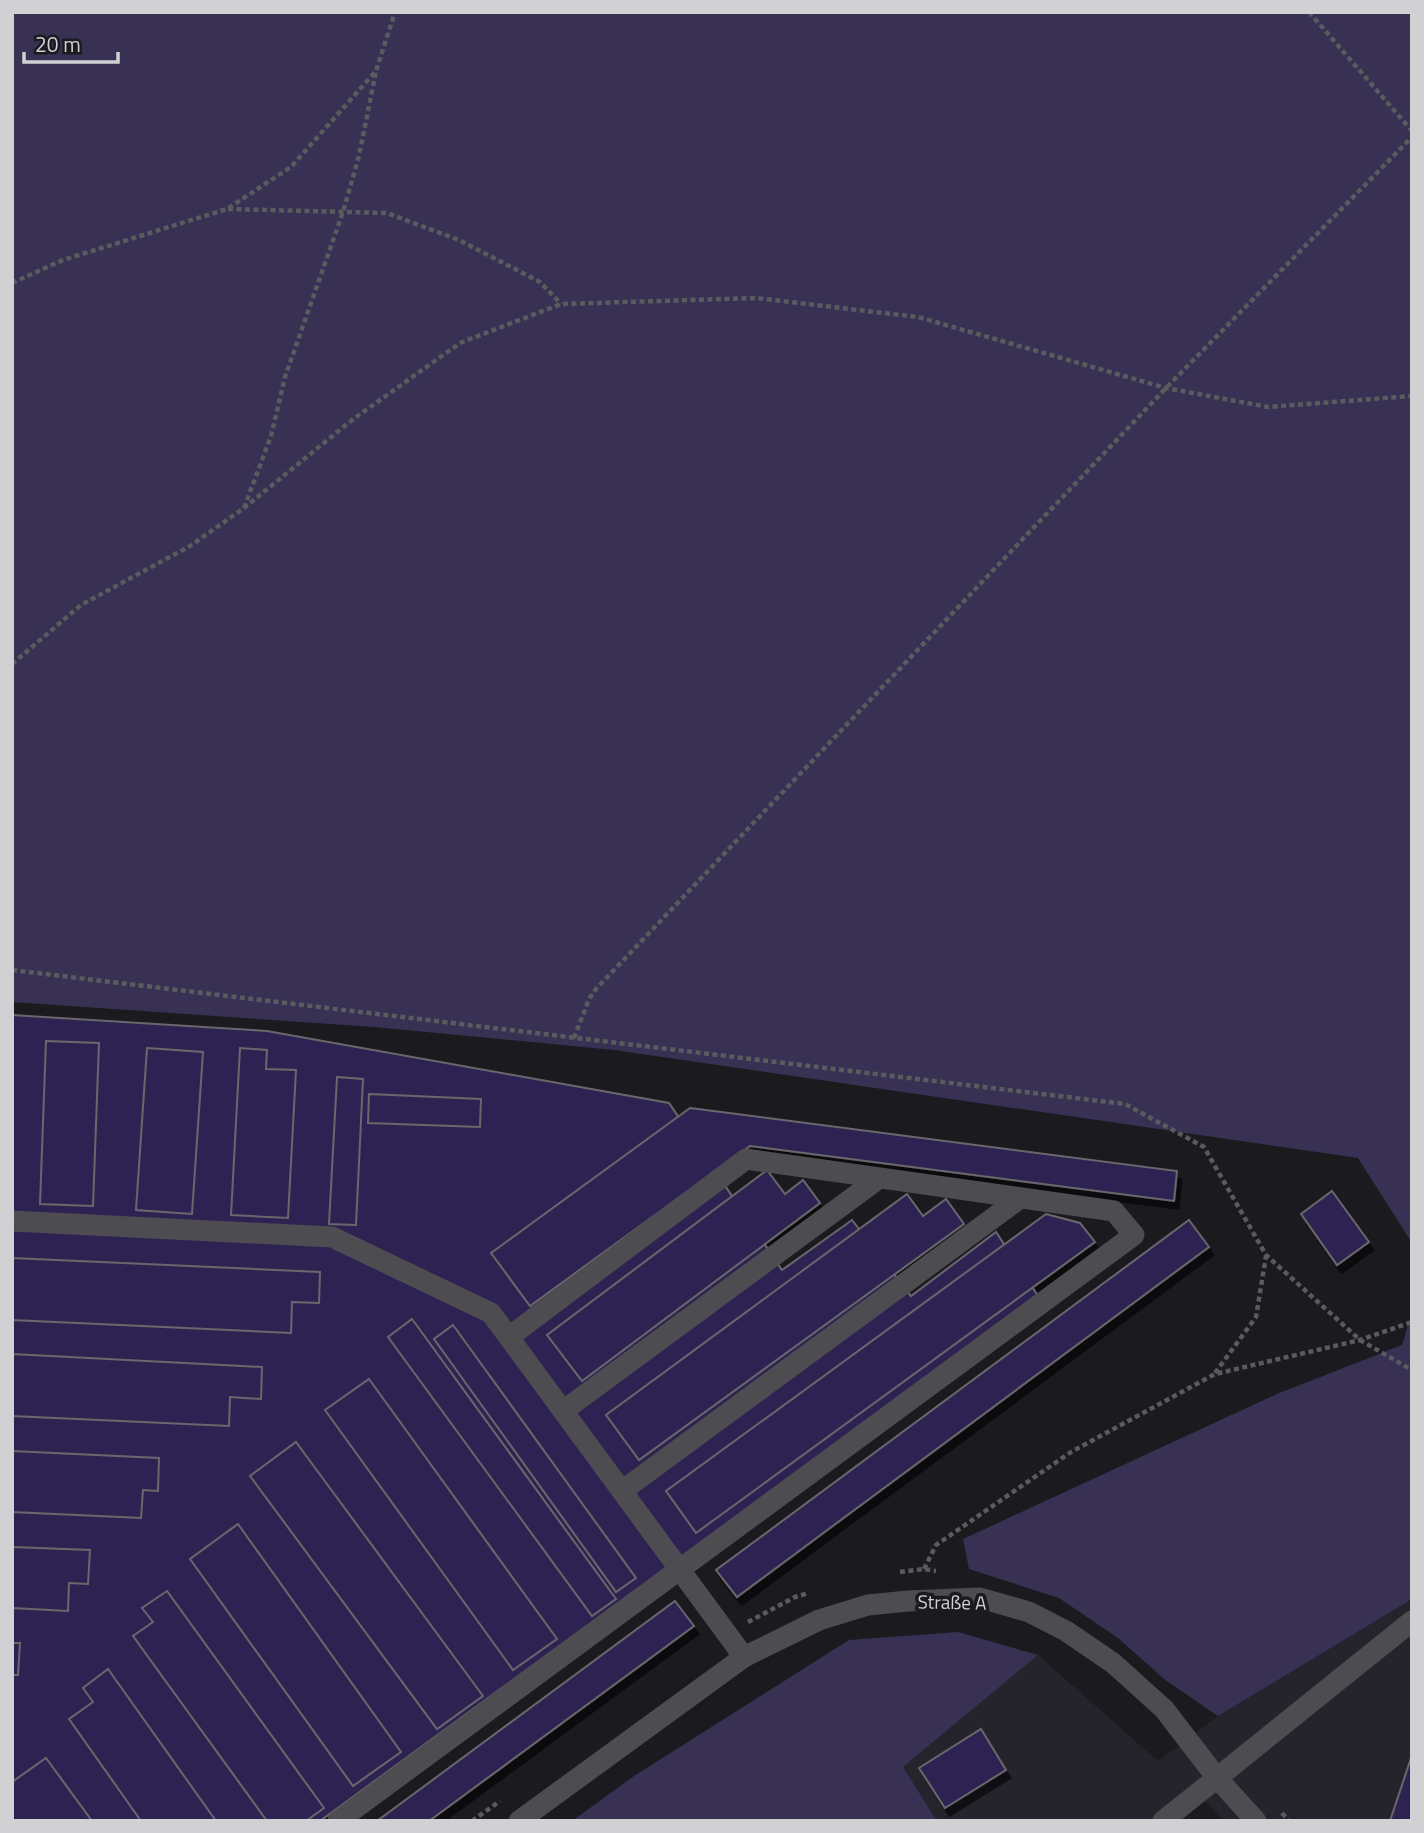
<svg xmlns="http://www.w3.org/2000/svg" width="1424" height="1833" viewBox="0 0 1424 1833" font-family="'Titillium Web',sans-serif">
	<defs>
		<filter id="shadow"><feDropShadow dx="4.5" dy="8" stdDeviation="0" flood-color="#0009"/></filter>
	</defs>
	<rect width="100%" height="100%" fill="#1b1a1e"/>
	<polygon fill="#25242c" points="1412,1599 1412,1821 1224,1821 1200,1796 1172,1821 937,1821 903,1767 1038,1655 1158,1761 1218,1716"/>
	<g fill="#383154">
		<polygon points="12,12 1412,12 1412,1243 1358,1158 614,1050 374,1027 12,1002"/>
		<polygon points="1412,1312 1412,1599 1218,1716 1164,1679 1118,1638 1059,1598 969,1569 963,1539 1277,1394 1402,1345"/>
		<polygon points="958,1632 1038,1655 903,1767 937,1821 572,1821 634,1776 849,1640"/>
	</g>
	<g fill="#2f2452" stroke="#68686c" stroke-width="2" filter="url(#shadow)">
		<polygon points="12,1015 267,1031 669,1103 782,1270 852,1220 911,1296 996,1232 1038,1296 320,1821 12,1821"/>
		<polygon points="46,1041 99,1043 93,1206 40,1204"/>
		<polygon points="147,1048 203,1052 192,1214 136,1210"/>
		<polygon points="240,1048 267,1050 266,1069 296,1070 288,1218 231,1215"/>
		<polygon points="337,1077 363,1079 356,1225 329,1224"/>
		<polygon points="369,1094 481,1099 480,1127 368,1123"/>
		<polygon points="690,1108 1177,1171 1174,1201 750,1146 530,1306 491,1253"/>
		<polygon points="767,1170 785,1194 803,1180 820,1203 582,1381 547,1335"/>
		<polygon points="1332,1191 1369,1242 1337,1265 1301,1214"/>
		<polygon points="907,1194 923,1216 946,1199 964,1224 639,1460 606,1415"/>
		<polygon points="1046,1214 1080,1223 1095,1242 696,1533 666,1491"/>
		<polygon points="1189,1220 1209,1247 737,1597 716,1570"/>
		<polygon points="12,1258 320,1272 319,1303 292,1302 291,1333 12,1320"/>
		<polygon points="412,1319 616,1599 592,1616 388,1337"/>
		<polygon points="453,1325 636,1578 616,1592 434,1339"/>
		<polygon points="12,1354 262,1367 261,1399 230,1397 229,1426 12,1416"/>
		<polygon points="369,1379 557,1639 513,1670 325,1410"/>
		<polygon points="296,1442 483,1696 437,1729 250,1476"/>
		<polygon points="12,1451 159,1458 158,1491 143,1490 141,1518 12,1512"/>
		<polygon points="238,1524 401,1752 353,1786 190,1559"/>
		<polygon points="12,1547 90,1550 88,1584 69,1583 68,1611 12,1608"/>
		<polygon points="167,1591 324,1808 306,1821 267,1821 133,1636 153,1622 142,1608"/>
		<polygon points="675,1601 694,1626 429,1821 377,1821"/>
		<polygon points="12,1643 20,1643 18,1675 12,1675"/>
		<polygon points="108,1669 216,1821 141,1821 69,1719 93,1702 83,1688"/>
		<polygon points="981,1729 1006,1770 945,1808 919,1768"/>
		<polygon points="1412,1755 1412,1821 1390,1821"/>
		<polygon points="46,1758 92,1821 12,1821 12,1782"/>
	</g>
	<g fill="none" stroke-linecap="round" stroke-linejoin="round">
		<g stroke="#5b5a5e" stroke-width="4.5" stroke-dasharray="5 3.5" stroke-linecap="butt">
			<polyline points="1309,12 1412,131"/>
			<polyline points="228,209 387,213 459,240 540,282 561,304"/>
			<polyline points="12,283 63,260 227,209 291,167 376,71 395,12"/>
			<polyline points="244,508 271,436 285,377 343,212 359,156 376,71"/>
			<polyline points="12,664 81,605 190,546 244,508 352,420 460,343 561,304 756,298 918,317 1166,388 1268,407 1412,396"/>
			<polyline points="12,970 1125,1104 1204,1147 1266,1255 1360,1340 1412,1370"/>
			<polyline points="574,1038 589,999 596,989 1166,388 1412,137"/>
			<polyline points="1215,1373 1256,1317 1266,1256"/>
			<polyline points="924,1569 936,1545 1071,1452 1215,1374 1360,1340 1412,1322"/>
			<polyline points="900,1572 924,1569 936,1571"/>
			<polyline points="748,1622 795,1597 809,1593"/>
			<polyline points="1282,1813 1289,1821"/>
			<polyline points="472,1821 500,1801"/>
		</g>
		<g stroke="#4d4c50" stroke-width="21">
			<polyline points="12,1221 332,1237 491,1313 744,1657"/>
			<polyline points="563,1411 878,1179"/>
			<polyline points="622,1491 1019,1199"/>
			<polyline points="338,1821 1134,1235 1114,1211 746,1159 509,1337"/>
			<polyline points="519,1821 744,1657 819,1620 868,1605 908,1601 980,1598 1029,1612 1066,1631 1113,1663 1164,1709 1217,1778 1412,1621"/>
			<polyline points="1163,1821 1217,1778 1256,1821"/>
		</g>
	</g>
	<g text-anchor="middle" stroke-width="7" stroke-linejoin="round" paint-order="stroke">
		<g font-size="19" fill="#d1d1d3" stroke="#1b1a1e">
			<text transform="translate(952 1602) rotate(1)" y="7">Straße A</text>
		</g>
	</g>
	<rect width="1424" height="1833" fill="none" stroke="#d1d1d3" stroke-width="28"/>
	<path d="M24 52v10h94v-10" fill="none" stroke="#d1d1d3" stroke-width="3.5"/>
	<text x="35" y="52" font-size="21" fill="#d1d1d3" stroke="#1b1a1e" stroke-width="5" paint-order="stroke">20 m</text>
</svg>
